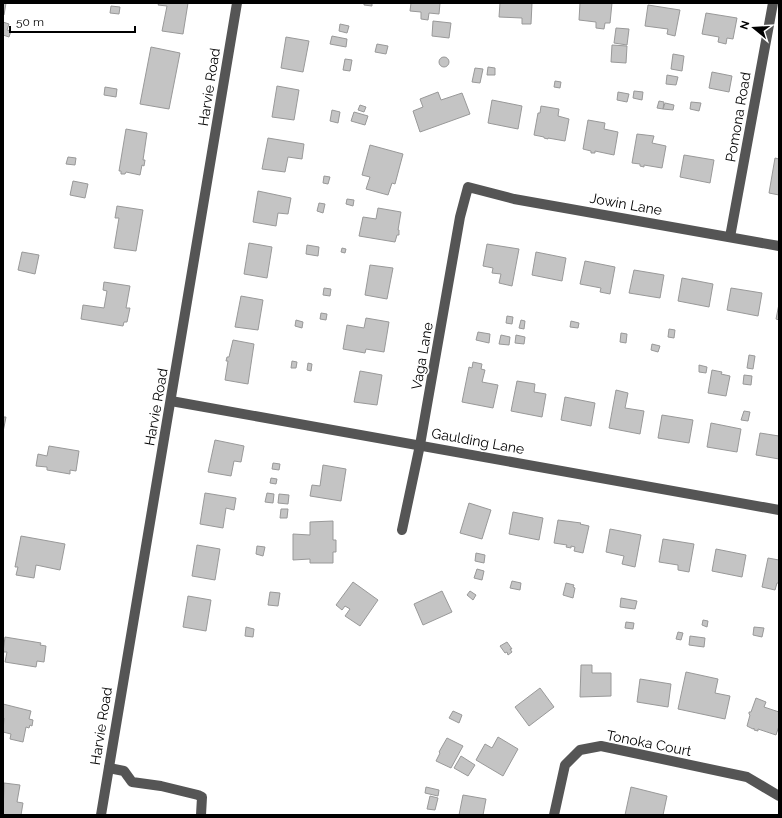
<svg xmlns="http://www.w3.org/2000/svg" width="782" height="818" viewBox="0 0 782 818" font-family="Raleway,sans-serif">
	<rect width="100%" height="100%" fill="#fff"/>
	<g fill="#c4c4c4" stroke="#999">
		<polygon points="3,3 6,3 4,15 3,15"/>
		<polygon points="159,3 188,3 183,34 162,31 167,6 158,5"/>
		<polygon points="364,3 372,3 372,6 364,5"/>
		<polygon points="411,3 440,3 439,14 429,13 428,20 421,19 421,12 410,11"/>
		<polygon points="500,3 532,3 531,24 522,24 522,18 499,17"/>
		<polygon points="580,3 612,3 610,23 605,23 604,29 596,28 596,22 579,20"/>
		<polygon points="648,5 680,10 675,36 667,34 668,29 645,26"/>
		<polygon points="111,6 120,7 119,14 110,13"/>
		<polygon points="706,13 737,18 733,39 727,38 726,44 718,42 719,37 702,34"/>
		<polygon points="433,21 451,23 449,38 432,36"/>
		<polygon points="3,22 9,24 7,30 11,31 9,37 3,35"/>
		<polygon points="340,24 349,26 347,33 339,31"/>
		<polygon points="616,28 629,29 627,45 614,43"/>
		<polygon points="332,36 347,39 346,47 330,44"/>
		<polygon points="286,37 309,41 303,72 281,68"/>
		<polygon points="377,44 388,46 386,54 375,52"/>
		<polygon points="612,45 627,46 626,63 611,62"/>
		<polygon points="151,47 180,53 169,109 140,104"/>
		<polygon points="673,54 684,56 682,71 671,69"/>
		<circle cx="444" cy="62" r="5"/>
		<polygon points="345,59 352,60 350,71 343,70"/>
		<polygon points="488,67 495,68 495,75 487,75"/>
		<polygon points="475,68 483,69 480,83 472,82"/>
		<polygon points="712,72 732,76 729,92 709,88"/>
		<polygon points="667,75 678,77 676,85 666,84"/>
		<polygon points="555,81 561,82 560,88 554,87"/>
		<polygon points="277,86 299,90 294,120 272,117"/>
		<polygon points="105,87 117,89 116,97 104,95"/>
		<polygon points="634,91 643,92 642,100 633,98"/>
		<polygon points="438,92 441,100 462,93 470,114 420,132 413,111 423,107 420,99"/>
		<polygon points="618,92 629,94 627,102 617,100"/>
		<polygon points="492,100 522,106 518,129 488,123"/>
		<polygon points="659,101 664,102 663,109 657,108"/>
		<polygon points="691,102 701,103 699,111 690,109"/>
		<polygon points="665,103 674,105 673,110 663,109"/>
		<polygon points="360,105 366,107 364,112 358,110"/>
		<polygon points="541,106 559,109 558,116 569,119 565,141 548,138 548,139 544,138 544,137 534,135 538,113 540,113"/>
		<polygon points="332,110 340,112 338,123 330,121"/>
		<polygon points="354,112 368,116 365,125 351,121"/>
		<polygon points="588,120 605,123 604,129 618,132 614,155 595,151 595,153 591,153 591,151 583,149"/>
		<polygon points="126,129 147,133 143,160 145,160 144,166 142,165 140,175 126,172 125,174 121,174 121,171 119,171"/>
		<polygon points="637,134 654,136 652,143 666,146 662,168 644,165 644,167 640,166 640,164 632,163"/>
		<polygon points="268,138 304,144 302,159 288,157 285,172 262,169"/>
		<polygon points="370,145 403,154 395,184 392,183 388,195 366,189 370,177 362,175"/>
		<polygon points="684,155 714,160 710,183 680,177"/>
		<polygon points="68,157 76,158 75,165 66,164"/>
		<polygon points="775,158 779,159 779,195 769,193"/>
		<polygon points="324,176 330,177 328,184 323,183"/>
		<polygon points="73,181 88,184 85,198 70,195"/>
		<polygon points="258,191 291,198 288,214 278,213 276,226 253,222"/>
		<polygon points="347,199 354,200 353,206 346,204"/>
		<polygon points="319,203 325,204 323,213 317,211"/>
		<polygon points="117,206 143,210 136,251 114,248 119,218 115,218"/>
		<polygon points="378,208 401,212 398,230 399,230 399,235 397,235 395,242 359,236 363,217 376,219"/>
		<polygon points="249,243 272,247 267,278 244,274"/>
		<polygon points="487,244 519,249 512,286 499,283 501,274 492,273 493,268 483,266"/>
		<polygon points="307,245 319,247 318,256 306,254"/>
		<polygon points="342,248 346,249 345,253 341,252"/>
		<polygon points="22,252 39,255 35,274 18,270"/>
		<polygon points="536,252 566,258 562,281 532,275"/>
		<polygon points="585,261 615,267 610,294 600,292 601,288 580,284"/>
		<polygon points="370,265 393,268 387,299 365,295"/>
		<polygon points="634,270 664,275 660,298 629,293"/>
		<polygon points="682,278 713,284 709,307 678,301"/>
		<polygon points="104,282 130,286 126,308 130,308 127,322 124,322 123,326 81,319 83,305 104,308 107,291 103,290"/>
		<polygon points="324,288 331,289 330,296 323,295"/>
		<polygon points="731,288 762,293 758,316 727,310"/>
		<polygon points="241,296 263,300 258,330 235,327"/>
		<polygon points="779,304 779,320 776,319"/>
		<polygon points="321,313 327,314 326,320 320,319"/>
		<polygon points="507,316 513,317 512,324 506,323"/>
		<polygon points="366,318 389,322 384,352 366,349 365,353 343,349 347,325 364,328"/>
		<polygon points="296,320 303,322 302,328 295,326"/>
		<polygon points="521,320 525,321 524,329 519,328"/>
		<polygon points="571,321 579,323 578,328 570,327"/>
		<polygon points="669,329 675,330 674,338 668,337"/>
		<polygon points="478,332 490,334 489,343 476,340"/>
		<polygon points="621,333 627,334 626,343 620,342"/>
		<polygon points="501,335 510,337 509,345 499,344"/>
		<polygon points="516,335 525,337 524,344 515,343"/>
		<polygon points="233,340 254,344 248,384 225,380 228,361 226,361 227,357 229,357"/>
		<polygon points="652,344 660,346 658,352 651,350"/>
		<polygon points="749,355 755,356 753,369 747,368"/>
		<polygon points="292,361 297,362 296,368 291,368"/>
		<polygon points="473,362 482,364 481,369 485,370 482,382 498,385 493,408 462,402 469,367 472,368"/>
		<polygon points="308,363 312,364 311,371 307,370"/>
		<polygon points="699,365 707,367 706,373 699,372"/>
		<polygon points="712,370 722,372 721,374 730,376 726,396 708,393"/>
		<polygon points="360,371 382,375 377,405 354,402"/>
		<polygon points="744,375 752,376 751,385 743,384"/>
		<polygon points="517,381 535,384 534,392 546,394 542,417 511,411"/>
		<polygon points="616,390 628,393 625,408 644,411 640,434 609,428"/>
		<polygon points="565,397 595,403 591,426 561,420"/>
		<polygon points="744,411 750,412 748,421 741,420"/>
		<polygon points="662,415 693,420 689,443 658,438"/>
		<polygon points="3,417 6,417 3,432"/>
		<polygon points="711,423 741,429 737,452 707,447"/>
		<polygon points="760,433 779,436 779,459 756,455"/>
		<polygon points="215,440 244,446 241,462 234,461 231,476 208,472"/>
		<polygon points="49,446 79,451 76,471 70,470 70,474 47,470 47,467 36,466 38,454 47,456"/>
		<polygon points="273,463 280,464 279,470 272,469"/>
		<polygon points="323,465 346,469 341,501 310,496 312,485 320,486"/>
		<polygon points="271,478 277,479 276,484 270,483"/>
		<polygon points="205,493 236,498 234,510 226,508 223,528 200,524"/>
		<polygon points="267,493 274,494 273,503 265,502"/>
		<polygon points="279,494 289,495 288,504 278,503"/>
		<polygon points="469,503 491,510 482,539 460,533"/>
		<polygon points="281,509 288,509 287,518 280,518"/>
		<polygon points="513,512 543,518 539,540 509,534"/>
		<polygon points="558,520 581,523 580,524 589,526 583,553 574,551 575,547 571,546 571,548 566,547 567,545 554,543"/>
		<polygon points="333,521 333,540 336,540 336,552 333,552 333,563 310,563 310,559 293,560 293,534 310,535 310,522"/>
		<polygon points="610,529 641,535 635,567 622,564 624,556 606,552"/>
		<polygon points="21,536 65,544 60,570 36,565 34,578 16,575 18,567 15,567"/>
		<polygon points="663,539 694,544 689,572 678,570 678,565 659,562"/>
		<polygon points="197,545 220,549 215,580 192,576"/>
		<polygon points="257,546 265,547 263,556 256,554"/>
		<polygon points="716,549 746,555 742,577 712,571"/>
		<polygon points="476,553 485,555 484,563 475,561"/>
		<polygon points="768,558 779,560 779,583 777,583 775,590 762,587"/>
		<polygon points="477,569 484,571 482,580 474,578"/>
		<polygon points="512,581 521,583 520,590 510,588"/>
		<polygon points="353,582 378,600 360,626 345,616 350,609 345,606 342,610 336,605"/>
		<polygon points="566,583 574,585 573,587 575,588 573,598 563,595"/>
		<polygon points="442,591 452,612 423,625 414,604"/>
		<polygon points="470,591 476,595 473,600 467,595"/>
		<polygon points="270,592 280,593 278,606 268,605"/>
		<polygon points="188,596 211,600 206,631 183,627"/>
		<polygon points="621,598 637,601 635,609 620,607"/>
		<polygon points="703,620 708,621 707,627 702,625"/>
		<polygon points="626,622 634,623 633,629 625,628"/>
		<polygon points="246,627 254,629 253,637 245,636"/>
		<polygon points="754,627 764,628 762,637 753,635"/>
		<polygon points="678,632 683,633 681,640 676,639"/>
		<polygon points="690,636 705,638 704,647 689,645"/>
		<polygon points="5,637 41,643 40,645 46,646 44,662 37,661 36,667 5,662 7,652 3,652"/>
		<polygon points="507,642 512,649 510,649 512,652 508,655 507,652 505,653 500,646"/>
		<polygon points="581,665 592,665 592,673 611,673 611,696 580,697"/>
		<polygon points="686,672 718,679 715,693 730,696 725,719 678,709"/>
		<polygon points="640,679 671,684 668,707 637,702"/>
		<polygon points="540,688 554,707 529,726 515,707"/>
		<polygon points="756,698 766,702 764,707 779,712 779,726 776,735 758,729 758,731 754,730 754,728 753,729 747,726 750,715 749,714 749,712 751,712"/>
		<polygon points="3,704 31,711 29,719 33,720 32,726 30,725 29,728 26,727 23,742 10,739 11,734 3,732 4,718 3,717"/>
		<polygon points="453,711 462,715 459,723 449,718"/>
		<polygon points="498,737 518,749 503,776 476,760 485,744 492,748"/>
		<polygon points="447,738 463,746 451,768 436,761 440,753 439,752"/>
		<polygon points="461,756 475,765 468,776 454,768"/>
		<polygon points="4,783 20,785 17,802 23,803 21,815 3,815"/>
		<polygon points="426,787 439,790 438,796 425,793"/>
		<polygon points="631,787 667,796 663,815 625,815"/>
		<polygon points="463,795 486,799 483,815 459,815"/>
		<polygon points="430,796 438,798 435,810 427,809"/>
	</g>
	<g fill="none" stroke-linecap="round" stroke-linejoin="round">
		<g stroke="#555" stroke-width="10">
			<polyline points="730,237 773,3"/>
			<polyline points="171,401 779,510"/>
			<polyline points="402,530 420,445 460,217 468,187 514,199 779,246"/>
			<polyline points="109,768 124,771 132,782 161,786 198,795 202,797 201,815"/>
			<polyline points="101,815 237,3"/>
			<polyline points="554,815 565,765 580,750 601,746 747,777 779,796"/>
		</g>
	</g>
	<g text-anchor="middle" stroke-width="3.5" stroke-linejoin="round" paint-order="stroke">
		<g font-size="14" fill="#000" stroke="#fff">
			<text transform="translate(209 87) rotate(-81)" y="5">Harvie Road</text>
			<text transform="translate(738 117) rotate(-80)" y="5">Pomona Road</text>
			<text transform="translate(626 204) rotate(10)" y="5">Jowin Lane</text>
			<text transform="translate(422 356) rotate(-80)" y="5">Vaga Lane</text>
			<text transform="translate(156 407) rotate(-80)" y="5">Harvie Road</text>
			<text transform="translate(478 441) rotate(10)" y="5">Gaulding Lane</text>
			<text transform="translate(101 726) rotate(-81)" y="5">Harvie Road</text>
			<text transform="translate(649 743) rotate(11)" y="5">Tonoka Court</text>
		</g>
	</g>
	<rect width="782" height="818" fill="none" stroke="#000000" stroke-width="8"/>
	<g transform="translate(754 28) rotate(288)" stroke="#ffffff" stroke-width="3" paint-order="stroke">
	<path d="M0-3L7 15L0 10L-7 15Z" fill="#000000"/>
	<text y="-6" font-size="11" font-weight="bold" text-anchor="middle" fill="#000000">N</text>
	</g>
	<path d="M10 26v6h125v-6" fill="none" stroke="#000000" stroke-width="2"/>
	<text x="16" y="26" font-size="12" fill="#000000" stroke="#ffffff" stroke-width="3" paint-order="stroke">50 m</text>
</svg>
